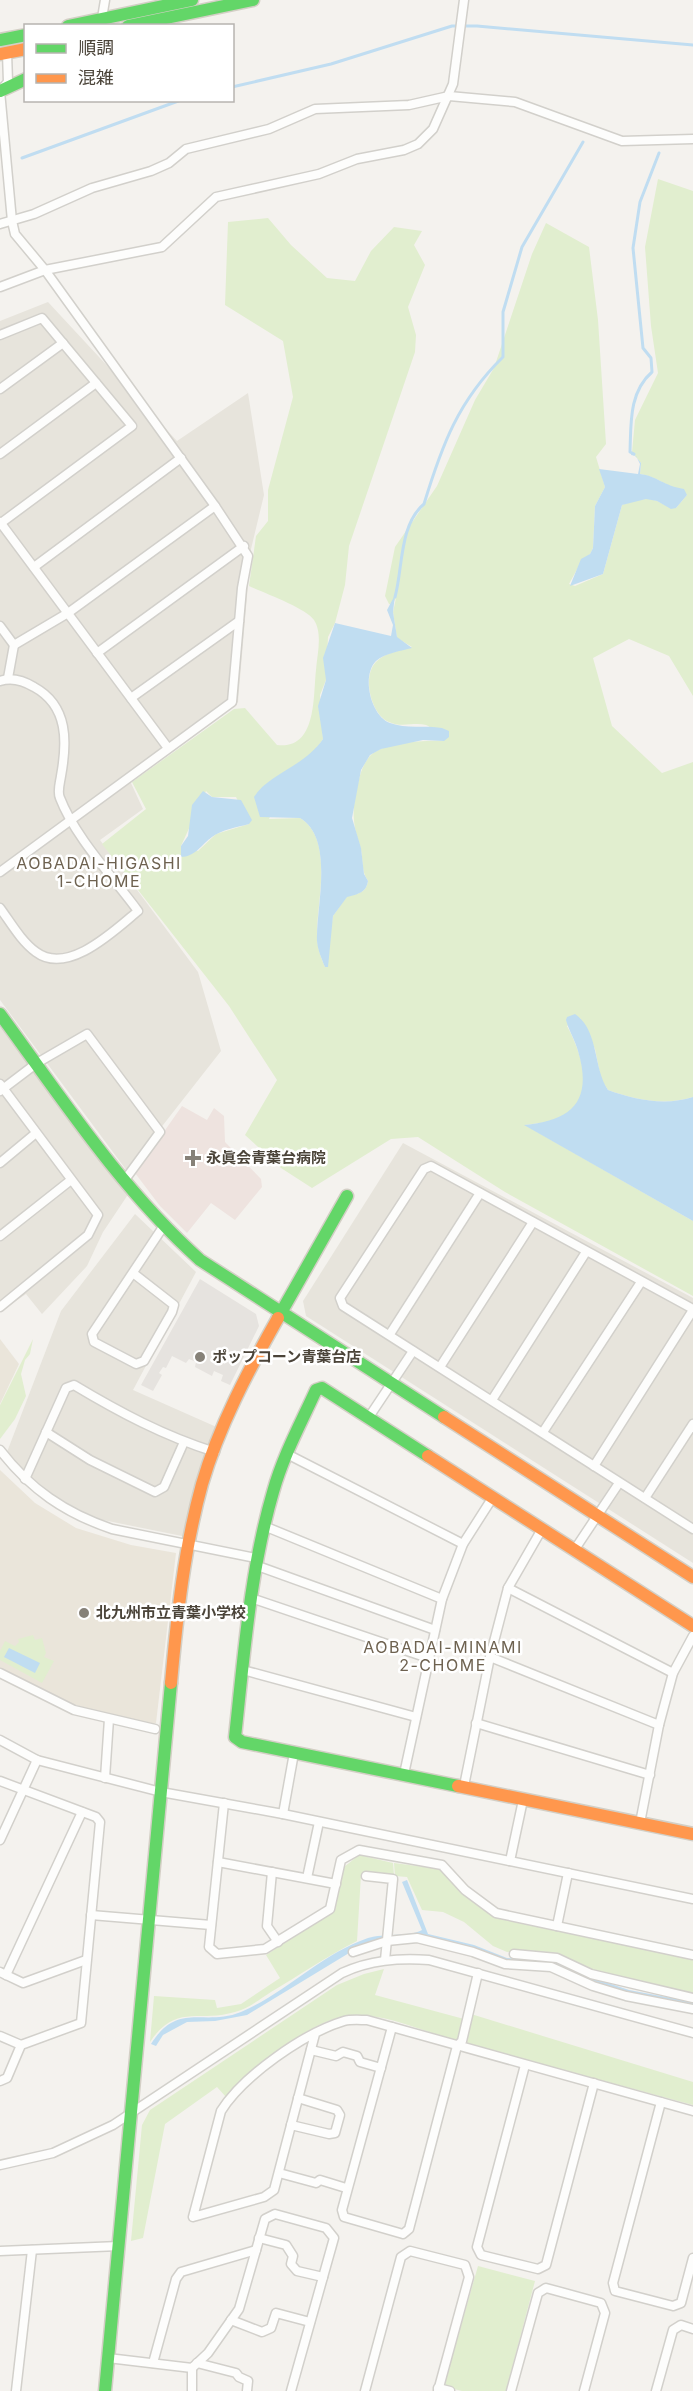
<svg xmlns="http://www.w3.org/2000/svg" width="693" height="2391" viewBox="0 0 693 2391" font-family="Inter,'Noto Sans JP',sans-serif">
	<rect width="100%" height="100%" fill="#f4f2ee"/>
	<g fill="#e7e4dc">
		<polygon points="48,302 177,441 248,393 264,495 251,549 238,702 130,781 143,809 100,840 198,972 221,1051 127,1171 0,1000 0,321"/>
		<polygon points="0,1027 129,1193 103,1232 87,1266 42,1314 26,1294 0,1312"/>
		<polygon points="403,1143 693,1298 693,1563 306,1316 303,1301"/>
		<polygon points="135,1214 196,1272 133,1390 221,1429 187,1537 88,1517 60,1502 23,1471 7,1452 61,1311"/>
	</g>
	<g fill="#eae5da">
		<polygon points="0,1339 19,1364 0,1404"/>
		<polygon points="0,1470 35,1503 76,1528 131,1545 176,1553 156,1723 150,1726 102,1714 56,1698 0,1668"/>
	</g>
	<polygon fill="#eee3df" points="182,1106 207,1120 214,1108 224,1116 225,1142 261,1179 262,1187 235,1220 211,1203 187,1233 160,1206 135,1173"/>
	<g fill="#e1eecf" fill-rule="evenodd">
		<path d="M658 179 693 191V696L669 656 629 639 593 658 612 726 662 773 693 762V1097C664 1106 636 1100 608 1090L601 1079 595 1049 580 1018 567 1026C579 1048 597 1094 570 1113 557 1122 539 1123 525 1125L693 1221V1296L505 1192 418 1137 391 1139 312 1188 281 1168 245 1135 277 1080 229 1006 102 844 146 809 132 782 234 709 245 708 277 745C317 750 313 697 316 670 317 655 323 634 314 620 306 608 264 593 249 586L256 536 268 521V490L293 397 283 341 225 305 228 222 268 218 291 245 327 278 355 281 371 251 394 227 422 231 414 245 425 265 408 307 416 335 415 352 349 546 345 585 335 623 328 637 326 680 320 695 323 739 315 751 291 769 269 819 300 818C335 839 316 905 317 936 317 947 321 958 325 967L333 916 347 896C358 894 366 893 368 881 360 869 364 858 360 846 353 826 352 812 356 792 359 779 361 767 369 757 381 742 425 740 444 741 439 736 432 727 426 725 414 722 401 728 389 722 371 715 361 675 377 661 385 653 401 650 412 647L397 638 393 612 396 598 392 605 389 604 385 596 395 547 437 486 475 400 494 368 532 254 546 223 589 247 598 320 606 444 596 457 605 487 595 506 593 548 590 554 581 562 569 584 575 586 603 574 622 505C632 501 646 496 657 501 666 505 666 507 676 508L687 495C671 488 656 476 640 474L641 463 632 452 635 420 658 373 651 326 645 247ZM206 791 212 797H236L249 824 216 834 198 851 181 846Z"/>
		<polygon points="33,1339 30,1354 25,1360 21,1374 26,1396 15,1419 0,1439 0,1405"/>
		<polygon points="33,1635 35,1640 42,1638 46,1653 44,1657 54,1661 42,1683 0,1660 0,1651 5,1641 15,1646 19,1642 18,1639"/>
		<path d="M359 1855 393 1863 394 1876 361 1875 357 1941C327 1956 300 1975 271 1992 260 1999 248 2009 235 2012 198 2023 176 2003 150 2042L154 1996 215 2000 217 2008 241 2004 280 1978 266 1955 335 1910 344 1867Z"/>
		<polygon points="394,1863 440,1869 463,1894 496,1917 693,1959 693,1994 597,1973 557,1955 507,1952 493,1946 464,1922 443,1912 422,1910 407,1877 395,1876"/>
		<path d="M384 1969 375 1995 464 2019 458 2042C426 2032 389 2015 356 2015 314 2015 254 2068 226 2097L217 2087 165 2124 143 2238 131 2241 142 2125 150 2110 337 1985 364 1974Z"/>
		<polygon points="471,2014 693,2082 693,2105 463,2043"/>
		<polygon points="478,2266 535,2281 506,2391 462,2391 446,2387 445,2382"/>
	</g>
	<polygon fill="#e6e3df" points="200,1279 256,1314 259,1326 230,1385 221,1381 223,1375 214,1371 212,1376 195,1367 196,1362 189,1359 186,1363 172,1356 166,1368 163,1367 159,1373 162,1375 153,1391 141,1385"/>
	<g fill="#c0ddf1">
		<path d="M632 452 641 463 640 474C657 476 664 486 684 489L687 495 676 508 671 509 657 501 646 499 622 505 603 574 570 586 581 559 590 554 593 548 595 506 605 487 599 469 638 474 640 464 636 456 631 455Z"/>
		<path d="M395 595 393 612 397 637 412 648C401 651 385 653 376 661 361 676 371 716 390 723 406 729 425 725 442 728L449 731V737L444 741 423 740 381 749 370 755 361 770 352 818 361 848 364 874 368 881C366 893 358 894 347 897L333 916 328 967H325C321 957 316 946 317 935 317 904 334 838 300 818L260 817 254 797C268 774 304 767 323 739L318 706 326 680 323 658 335 623 391 636 393 625 387 610Z"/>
		<path d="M203 791 212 797 241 800 252 820 249 824C238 827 221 830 212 837 202 844 195 857 181 857V846L188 836 192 805Z"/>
		<path d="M575 1014C599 1030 593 1068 608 1090 636 1100 665 1106 693 1097V1221L524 1125C572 1121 593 1101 578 1051 575 1040 569 1031 566 1020L567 1017Z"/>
		<polygon points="9,1648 40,1663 35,1673 4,1657"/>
		<path d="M407 1880 428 1934 474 1945 507 1958 555 1961 590 1977 629 1990 693 2002V2005L626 1992 590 1982 564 1969 511 1962 425 1936 354 1950 247 2015 215 2021 187 2022 163 2035 156 2046 151 2044C178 2001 204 2027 241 2012 286 1993 321 1954 368 1938 384 1933 409 1937 422 1930L402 1882Z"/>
	</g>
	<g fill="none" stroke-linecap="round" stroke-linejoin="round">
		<g stroke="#c0ddf1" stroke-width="3">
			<polyline points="232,87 331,64 452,26 477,26 693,45"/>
			<polyline points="22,158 181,100"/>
			<path d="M634 454 630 452C631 423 629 392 652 372L651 358 643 348 633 248 640 202 659 153"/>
			<path d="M395 597C403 568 399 525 424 504 442 445 458 401 503 357V312L522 247 583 142"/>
		</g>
		<g stroke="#d2d0cb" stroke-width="11">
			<g id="street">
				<polyline points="102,18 105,0"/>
				<polyline points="0,224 34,214 92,188 151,171 169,163 186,149 269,129 315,109 409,105 449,96 515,102 622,141 693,139"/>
				<polyline points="0,287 45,270 162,247 216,197 319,174 357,159 404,150 418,144 433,129 453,84 464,0"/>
				<polyline points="0,335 42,318 132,426 1,523"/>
				<polyline points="0,389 63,343"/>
				<polyline points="0,454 96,383"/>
				<polyline points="0,522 168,748"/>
				<polyline points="34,567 181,458"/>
				<polyline points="0,626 14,645 8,678"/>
				<polyline points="14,645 68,613 215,506"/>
				<polyline points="97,653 244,546"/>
				<path d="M0 681C12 677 24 681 34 687 69 706 67 743 61 776 60 783 57 792 60 798 75 837 113 877 138 911 115 930 68 976 36 952 21 941 11 923 0 908"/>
				<polyline points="131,698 239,621"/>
				<polyline points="0,872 232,702 242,588 248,556 215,506 45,270 15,234 12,221 0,91 8,82 7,53"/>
				<polyline points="0,1084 98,1215 88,1235 0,1307"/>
				<polyline points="0,1091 37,1063 87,1034 160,1132 124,1181"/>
				<polyline points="0,1163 36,1133"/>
				<polyline points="0,1236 71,1180"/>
				<polyline points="133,1273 174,1305 172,1312 144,1361 136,1364 94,1342 92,1334 163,1227"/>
				<polyline points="693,1309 431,1166 424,1169 340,1298 343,1306 693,1529"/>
				<polyline points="390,1334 480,1193"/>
				<polyline points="440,1367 533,1222"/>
				<polyline points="492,1400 586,1252"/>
				<polyline points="369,1417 413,1351"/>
				<polyline points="46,1432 90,1460 155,1492 164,1487 184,1442"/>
				<polyline points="543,1432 641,1282"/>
				<path d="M0 1450C30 1489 65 1513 112 1529L256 1558"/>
				<polyline points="287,1454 463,1544"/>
				<polyline points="594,1466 693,1310"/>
				<path d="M25 1479 66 1388 74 1385C119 1412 164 1436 215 1452"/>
				<polyline points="645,1498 693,1424"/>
				<polyline points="264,1526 442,1599"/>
				<polyline points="575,1549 619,1483"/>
				<polyline points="255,1565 435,1630"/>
				<polyline points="508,1588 673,1673"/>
				<polyline points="251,1598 428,1658"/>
				<polyline points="490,1657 659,1725"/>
				<polyline points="243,1670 416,1717"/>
				<polyline points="0,1673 74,1710 155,1729"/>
				<polyline points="476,1723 650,1775"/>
				<polyline points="0,1740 37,1760 161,1792 283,1814 693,1899"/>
				<polyline points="404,1774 442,1599 463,1544 493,1497"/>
				<polyline points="105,1778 109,1719"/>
				<polyline points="0,1781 96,1817 100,1822 81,2023 21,2045 7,2078 0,2081"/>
				<polyline points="464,1786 490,1657 508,1588 542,1529"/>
				<polyline points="224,1803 209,1947 217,1954 265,1949 330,1909 341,1860 359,1850 442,1865 465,1890 496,1913 693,1955"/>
				<polyline points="283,1814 294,1753"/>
				<polyline points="640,1823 659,1725 673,1673 693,1636"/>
				<polyline points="0,1840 37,1760"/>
				<polyline points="510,1861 523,1800"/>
				<polyline points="218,1862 336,1884"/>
				<polyline points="272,1872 267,1926 278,1942"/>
				<polyline points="366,1876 393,1879 385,1960"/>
				<polyline points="307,1878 319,1822"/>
				<polyline points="91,1915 211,1925"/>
				<polyline points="557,1926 568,1873"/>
				<polyline points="353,1952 387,1941 417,1938 473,1952 505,1964 551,1967 593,1986 626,1996 693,2009"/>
				<polyline points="514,1954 557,1958 591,1974 693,1998"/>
				<polyline points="0,1972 23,1983 86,1960"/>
				<polyline points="6,1975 82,1812"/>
				<polyline points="392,2027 342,2210 344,2217 403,2234 409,2229 457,2046 462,2041 478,1973"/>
				<path d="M315 2034 274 2190 264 2197 193 2217 221 2111C243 2076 304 2033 344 2021 351 2019 360 2020 367 2020L693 2111"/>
				<polyline points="0,2036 21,2045"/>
				<polyline points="311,2050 336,2056 343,2052 357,2056 360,2062 381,2068"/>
				<polyline points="525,2065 477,2247 481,2255 538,2269 546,2265 594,2083"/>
				<polyline points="661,2102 613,2283 615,2291 673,2306 681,2303 693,2258"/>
				<polyline points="291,2125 329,2134 335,2133 340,2115 337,2110 298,2098"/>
				<path d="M0 2165 53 2153 113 2125 342 1973C370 1960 398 1958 429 1960L693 2033"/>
				<polyline points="279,2173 316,2183 320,2180 346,2188"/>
				<polyline points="259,2238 286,2245 293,2256 291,2264 297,2271 323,2277"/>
				<polyline points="0,2251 119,2246"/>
				<polyline points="231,2320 262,2332 271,2328 276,2313 310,2322"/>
				<polyline points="108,2358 192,2368 208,2353 239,2309 265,2219 275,2214 326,2228 334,2238 291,2391"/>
				<polyline points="153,2363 176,2279 181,2272 256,2250"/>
				<polyline points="197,2363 236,2373 239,2377 248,2381 247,2391"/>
				<polyline points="192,2368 192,2391"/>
				<polyline points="438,2388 450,2391"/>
				<polyline points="16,2391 32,2250"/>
				<polyline points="365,2391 401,2257 410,2251 465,2265 469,2277 438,2391"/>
				<polyline points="511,2391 538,2293 546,2288 601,2303 605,2313 584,2391"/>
				<polyline points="656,2391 673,2330 681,2325 693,2329"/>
			</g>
		</g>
		<g stroke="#d3cfc5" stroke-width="15">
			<g id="fast">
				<polyline points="68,26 192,0"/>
				<polyline points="128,26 253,0"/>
				<polyline points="0,40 26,35"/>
				<polyline points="0,91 26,79"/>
				<path d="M0 1014C63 1100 120 1188 200 1260L444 1417"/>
				<polyline points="278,1318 347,1196"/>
				<path d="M428 1456 322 1388 316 1390C301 1423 283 1456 273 1492 250 1571 244 1655 235 1737L242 1742 458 1786"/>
				<polyline points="105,2391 171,1683"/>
			</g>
		</g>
		<g stroke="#d3cfc5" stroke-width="15">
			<g id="slow">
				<polyline points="0,54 26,49"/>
				<polyline points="444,1417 693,1577"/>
				<polyline points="428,1456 693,1626"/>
				<path d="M171 1683C177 1616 184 1549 202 1484 219 1426 248 1371 278 1318"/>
				<polyline points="458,1786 693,1834"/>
			</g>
		</g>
		<use href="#street" stroke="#fdfdfc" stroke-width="8"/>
		<use href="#fast" stroke="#63d668" stroke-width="12"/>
		<use href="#slow" stroke="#ff974d" stroke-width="12"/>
	</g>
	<g fill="#868178" stroke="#fff" stroke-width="2">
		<path d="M190 1149h6v6h6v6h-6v6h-6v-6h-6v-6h6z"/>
		<circle cx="200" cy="1357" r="6"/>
		<circle cx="84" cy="1613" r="6"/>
	</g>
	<g text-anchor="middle" stroke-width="5" stroke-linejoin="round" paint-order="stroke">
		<g font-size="15" font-weight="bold" fill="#4b4439" stroke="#fff" text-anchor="start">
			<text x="206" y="1163">永眞会青葉台病院</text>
			<text x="212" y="1362">ポップコーン青葉台店</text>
			<text x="96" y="1618">北九州市立青葉小学校</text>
		</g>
		<g font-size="16" letter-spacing="1.5" fill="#6e6250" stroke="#fff">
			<text x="99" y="869">AOBADAI-HIGASHI<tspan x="99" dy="18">1-CHOME</tspan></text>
			<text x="443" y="1653">AOBADAI-MINAMI<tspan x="443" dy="18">2-CHOME</tspan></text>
		</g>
	</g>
	<rect x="24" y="24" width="210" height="78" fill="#ffffff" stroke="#b7b4b0" stroke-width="1.5"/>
	<rect x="36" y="44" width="30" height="9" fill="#63d668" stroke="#b7b4b0" stroke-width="1.5"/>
	<text x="78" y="54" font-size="18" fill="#4b4439">順調</text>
	<rect x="36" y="74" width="30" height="9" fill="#ff974d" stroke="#b7b4b0" stroke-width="1.5"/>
	<text x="78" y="84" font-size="18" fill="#4b4439">混雑</text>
</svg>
